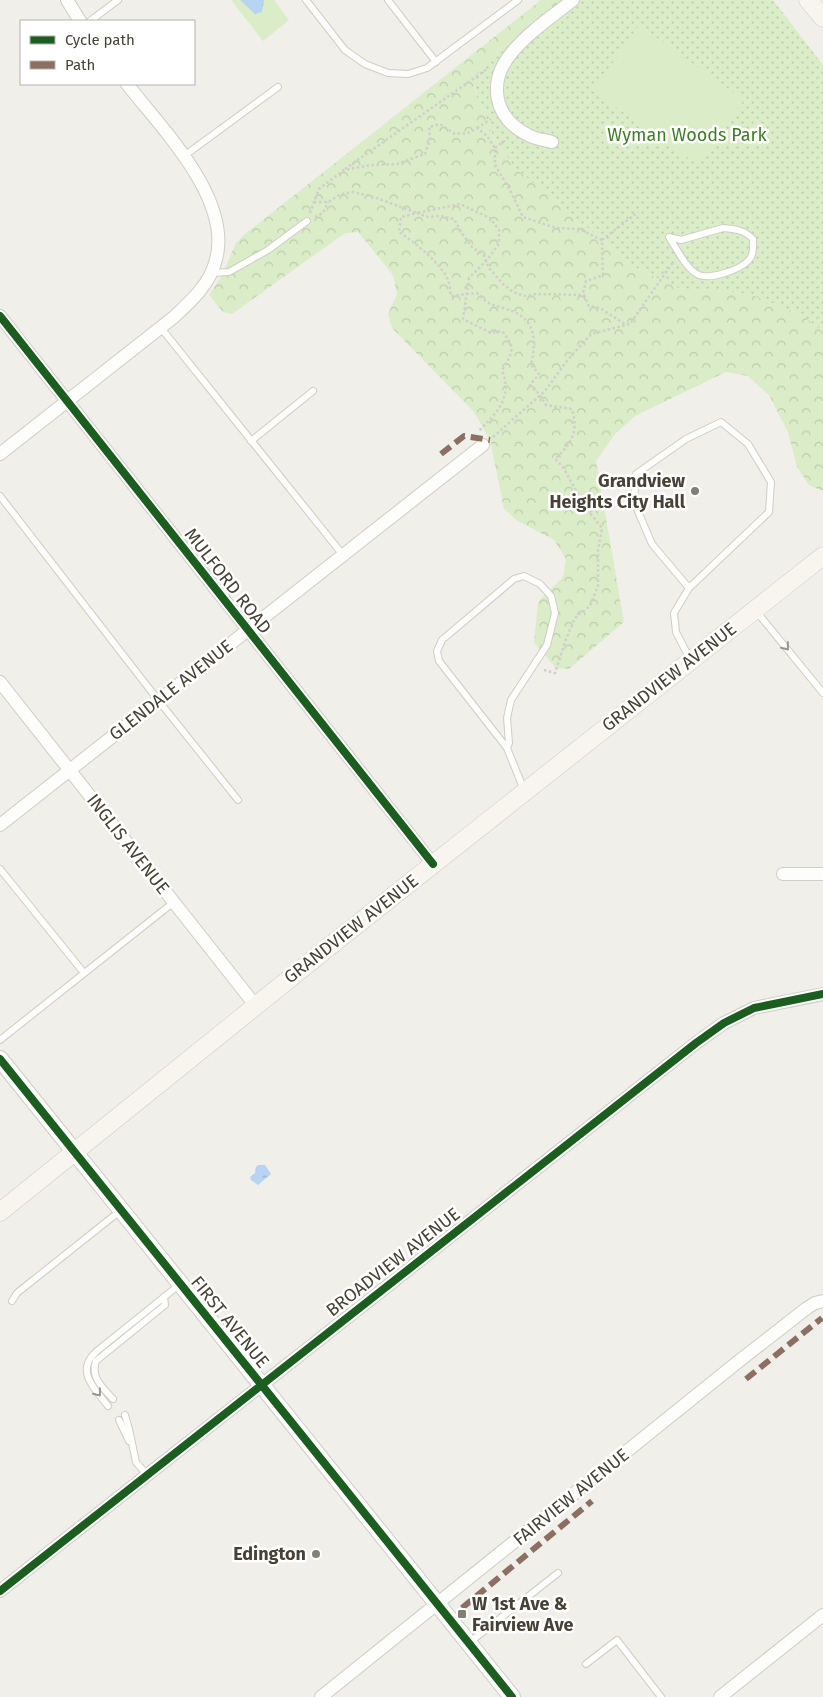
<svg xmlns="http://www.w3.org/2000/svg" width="823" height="1697" viewBox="0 0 823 1697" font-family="'Fira Sans',sans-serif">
	<defs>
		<pattern id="grass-dots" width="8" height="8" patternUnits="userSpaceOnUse" patternTransform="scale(1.25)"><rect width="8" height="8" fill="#daedc8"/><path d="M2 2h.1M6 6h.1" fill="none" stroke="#bcccac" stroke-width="1.8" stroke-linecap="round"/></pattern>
		<pattern id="forest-crowns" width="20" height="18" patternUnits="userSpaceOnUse" patternTransform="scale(1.25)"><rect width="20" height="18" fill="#daedc8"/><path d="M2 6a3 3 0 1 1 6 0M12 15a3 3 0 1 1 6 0" fill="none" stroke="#bcccac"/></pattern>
		<pattern id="water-ripples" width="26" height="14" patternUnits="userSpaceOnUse" patternTransform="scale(1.25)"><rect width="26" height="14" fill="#b7d4f2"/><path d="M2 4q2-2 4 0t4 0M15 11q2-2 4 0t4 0" fill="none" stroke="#97aec5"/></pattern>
	</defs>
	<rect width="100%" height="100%" fill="#f0efea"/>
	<polygon fill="url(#grass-dots)" points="562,0 773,0 823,65 823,332 802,315 750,294 678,288 636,268 515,168 493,137 474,85 480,66"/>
	<polygon fill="url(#forest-crowns)" points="541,0 562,0 480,66 474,86 493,137 515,168 636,268 678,288 750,294 802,315 823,332 823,490 820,490 809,485 797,467 788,432 769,395 748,376 726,372 635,416 615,434 596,461 624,622 569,669 556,668 534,643 538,602 563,577 566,559 554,540 516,520 504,509 490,440 474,412 392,328 388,314 397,294 393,275 358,232 345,233 232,314 223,312 209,295 221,277 236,243 245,234"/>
	<g fill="#daedc8">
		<polygon points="231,0 274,0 289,20 263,41"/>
		<polygon points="639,25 744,100 698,165 593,91"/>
	</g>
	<g fill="url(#water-ripples)">
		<polygon points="240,0 264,0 262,12 255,14"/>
		<polygon points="258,1165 265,1165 271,1174 258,1185 251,1180 250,1177 255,1173 256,1167"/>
	</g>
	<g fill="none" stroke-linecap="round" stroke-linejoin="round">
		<g stroke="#cecdc7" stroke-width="8">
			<g id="service">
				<polyline points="306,0 345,50 365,64 388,73 408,74 427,68 518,0"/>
				<polyline points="388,0 436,62"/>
				<polyline points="90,21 118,0"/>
				<polyline points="184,156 278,87"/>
				<path d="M723 228C736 229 744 230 753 239 753 248 754 255 748 261 739 270 708 281 697 274 685 267 677 249 669 237L681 240Z"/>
				<polyline points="211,273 229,272 268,250 307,221"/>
				<polyline points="161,328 343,555"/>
				<polyline points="251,441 313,391"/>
				<polyline points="0,496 158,700 238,800"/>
				<polyline points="689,588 652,544 634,502 636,474 686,439 721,422 748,444 771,482 769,512 689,588 674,613 676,632 690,659"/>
				<polyline points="756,611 823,693"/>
				<polyline points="507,748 509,743 507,718 511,700 547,645 555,613 551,596 540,584 524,576 514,579 442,640 437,651 439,661 507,748 524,790"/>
				<polyline points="0,869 84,973"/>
				<polyline points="0,1040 174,902"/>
				<polyline points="12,1301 17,1293 120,1211"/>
				<path d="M113 1399C103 1388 90 1377 96 1361L165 1305 164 1297"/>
				<path d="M108 1406C95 1389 74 1371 97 1351L179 1285"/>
				<polyline points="125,1415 129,1429 136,1462 147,1475"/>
				<polyline points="119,1420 129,1441"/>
				<polyline points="470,1642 558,1573"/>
				<polyline points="586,1664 617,1640 661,1697"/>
			</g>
		</g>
		<g stroke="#cecdc7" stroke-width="14">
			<g id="minor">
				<polyline points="67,0 80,21"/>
				<path d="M552 142C545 140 536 139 530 136 492 118 487 80 514 50 531 30 553 16 573 0"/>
				<polyline points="0,316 433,864"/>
				<path d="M0 454 174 317C190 302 209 285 215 263 235 201 162 129 127 84"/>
				<polyline points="0,682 255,1005"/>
				<polyline points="0,825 483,445"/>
				<polyline points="783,874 823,874"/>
				<polyline points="0,1591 696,1043 724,1023 754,1008 823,994"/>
				<polyline points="321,1697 739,1361 807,1308 815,1303 823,1301"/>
				<polyline points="720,1697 823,1615"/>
			</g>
		</g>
		<g stroke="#cecdc7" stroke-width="18">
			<polyline id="tertiary" points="0,1059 512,1697"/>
		</g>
		<g stroke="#d0cdc0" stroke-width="19">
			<g id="secondary">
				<polyline points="808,0 823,18"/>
				<polyline points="0,1212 340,938 823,556"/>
			</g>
		</g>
		<g stroke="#d1cfca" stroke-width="2.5" stroke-dasharray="2.5 2.5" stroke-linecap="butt">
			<polyline points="477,128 491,119"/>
			<polyline points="495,148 508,138"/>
			<polyline points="345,169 487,69"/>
			<path d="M314 202H328L341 194 353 192 377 198 417 213 460 204 490 218 499 230V244L486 261 469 278 463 319 491 333 502 331C516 348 513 352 502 370 513 398 497 412 479 431"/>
			<polyline points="310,213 319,189 344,170 371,165 397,164 425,154 430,139 429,127 440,124 455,134 468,133 477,128 487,136 495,148 495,165 511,192 523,217 556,228 579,229 602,240 603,275 586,281 583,293 589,306 600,308 626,325"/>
			<polyline points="315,217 323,213 328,202"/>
			<polyline points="602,240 638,212"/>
			<polyline points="493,437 545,391 566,362 591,334 630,324 673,262"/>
			<path d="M544 670 555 673 566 639 575 618 590 606 598 586V551L602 528 585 507 563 467 555 459C571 444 579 432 572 409L546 405 540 395 530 385 539 374 531 365C536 343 537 321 512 311 505 308 496 307 489 303 485 301 481 297 477 293L451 296C450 291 450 285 448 280 441 263 414 242 399 232L401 217 417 213 428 217 440 216 454 219 463 235 472 247 484 256 489 268 502 283 513 292 525 296 536 294 585 295"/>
		</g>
		<use href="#service" stroke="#fdfdfc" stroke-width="6"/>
		<use href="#minor" stroke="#fdfdfc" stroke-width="12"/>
		<use href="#tertiary" stroke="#fdfdfc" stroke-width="16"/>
		<use href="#secondary" stroke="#f7f5ee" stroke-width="18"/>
		<g stroke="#8d6e63" stroke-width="6" stroke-dasharray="12 6" stroke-linecap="butt">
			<polyline points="441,454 464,436 490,440"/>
			<polyline points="746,1379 822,1318"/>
			<polyline points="462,1608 592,1501"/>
		</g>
		<g stroke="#fff" stroke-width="11">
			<g id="cycleway">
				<polyline points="0,316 433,864"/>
				<polyline points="0,1059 512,1697"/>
				<polyline points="0,1591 696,1043 724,1023 754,1008 823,994"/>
			</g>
		</g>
		<use href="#cycleway" stroke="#1b5e20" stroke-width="8"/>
	</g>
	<defs><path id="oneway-chevron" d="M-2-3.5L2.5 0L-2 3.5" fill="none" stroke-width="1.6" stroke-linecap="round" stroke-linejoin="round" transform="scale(1.25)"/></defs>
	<g stroke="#99968f">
		<use href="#oneway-chevron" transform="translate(786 647) rotate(51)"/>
		<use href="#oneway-chevron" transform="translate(98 1393) rotate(52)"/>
	</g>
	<g fill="#827f74" stroke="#fff" stroke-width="2">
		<circle cx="695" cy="491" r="5"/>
		<circle cx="316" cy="1554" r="5"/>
		<rect x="457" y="1609" width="10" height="10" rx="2.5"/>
	</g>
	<g text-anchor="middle" stroke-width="5" stroke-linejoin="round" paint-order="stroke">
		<g font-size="18" fill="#3d7d24" stroke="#fff">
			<text x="687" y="141">Wyman Woods Park</text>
		</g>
		<g font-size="18" font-weight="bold" fill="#474235" stroke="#fff" text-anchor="end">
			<text x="685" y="487">Grandview<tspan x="685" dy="21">Heights City Hall</tspan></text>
			<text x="306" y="1560">Edington</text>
			<text x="472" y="1610" text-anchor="start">W 1st Ave &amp;<tspan x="472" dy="21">Fairview Ave</tspan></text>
		</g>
		<g font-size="18" fill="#474235" stroke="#fff">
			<text transform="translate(228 581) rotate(52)" y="6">MULFORD ROAD</text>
			<text transform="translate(669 677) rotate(-38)" y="6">GRANDVIEW AVENUE</text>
			<text transform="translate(171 690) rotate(-38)" y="6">GLENDALE AVENUE</text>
			<text transform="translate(128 844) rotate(52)" y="6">INGLIS AVENUE</text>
			<text transform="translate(351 929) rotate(-38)" y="6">GRANDVIEW AVENUE</text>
			<text transform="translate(393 1262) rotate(-38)" y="6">BROADVIEW AVENUE</text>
			<text transform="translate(230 1322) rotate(51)" y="6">FIRST AVENUE</text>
			<text transform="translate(571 1497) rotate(-39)" y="6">FAIRVIEW AVENUE</text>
		</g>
	</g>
	<rect x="20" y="20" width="175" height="65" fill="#ffffff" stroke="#b5b3ae"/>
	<rect x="30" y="36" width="25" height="8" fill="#1b5e20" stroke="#b5b3ae"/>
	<text x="65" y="45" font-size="15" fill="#474235">Cycle path</text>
	<rect x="30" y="61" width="25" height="8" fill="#8d6e63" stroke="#b5b3ae"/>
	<text x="65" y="70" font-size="15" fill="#474235">Path</text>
</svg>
